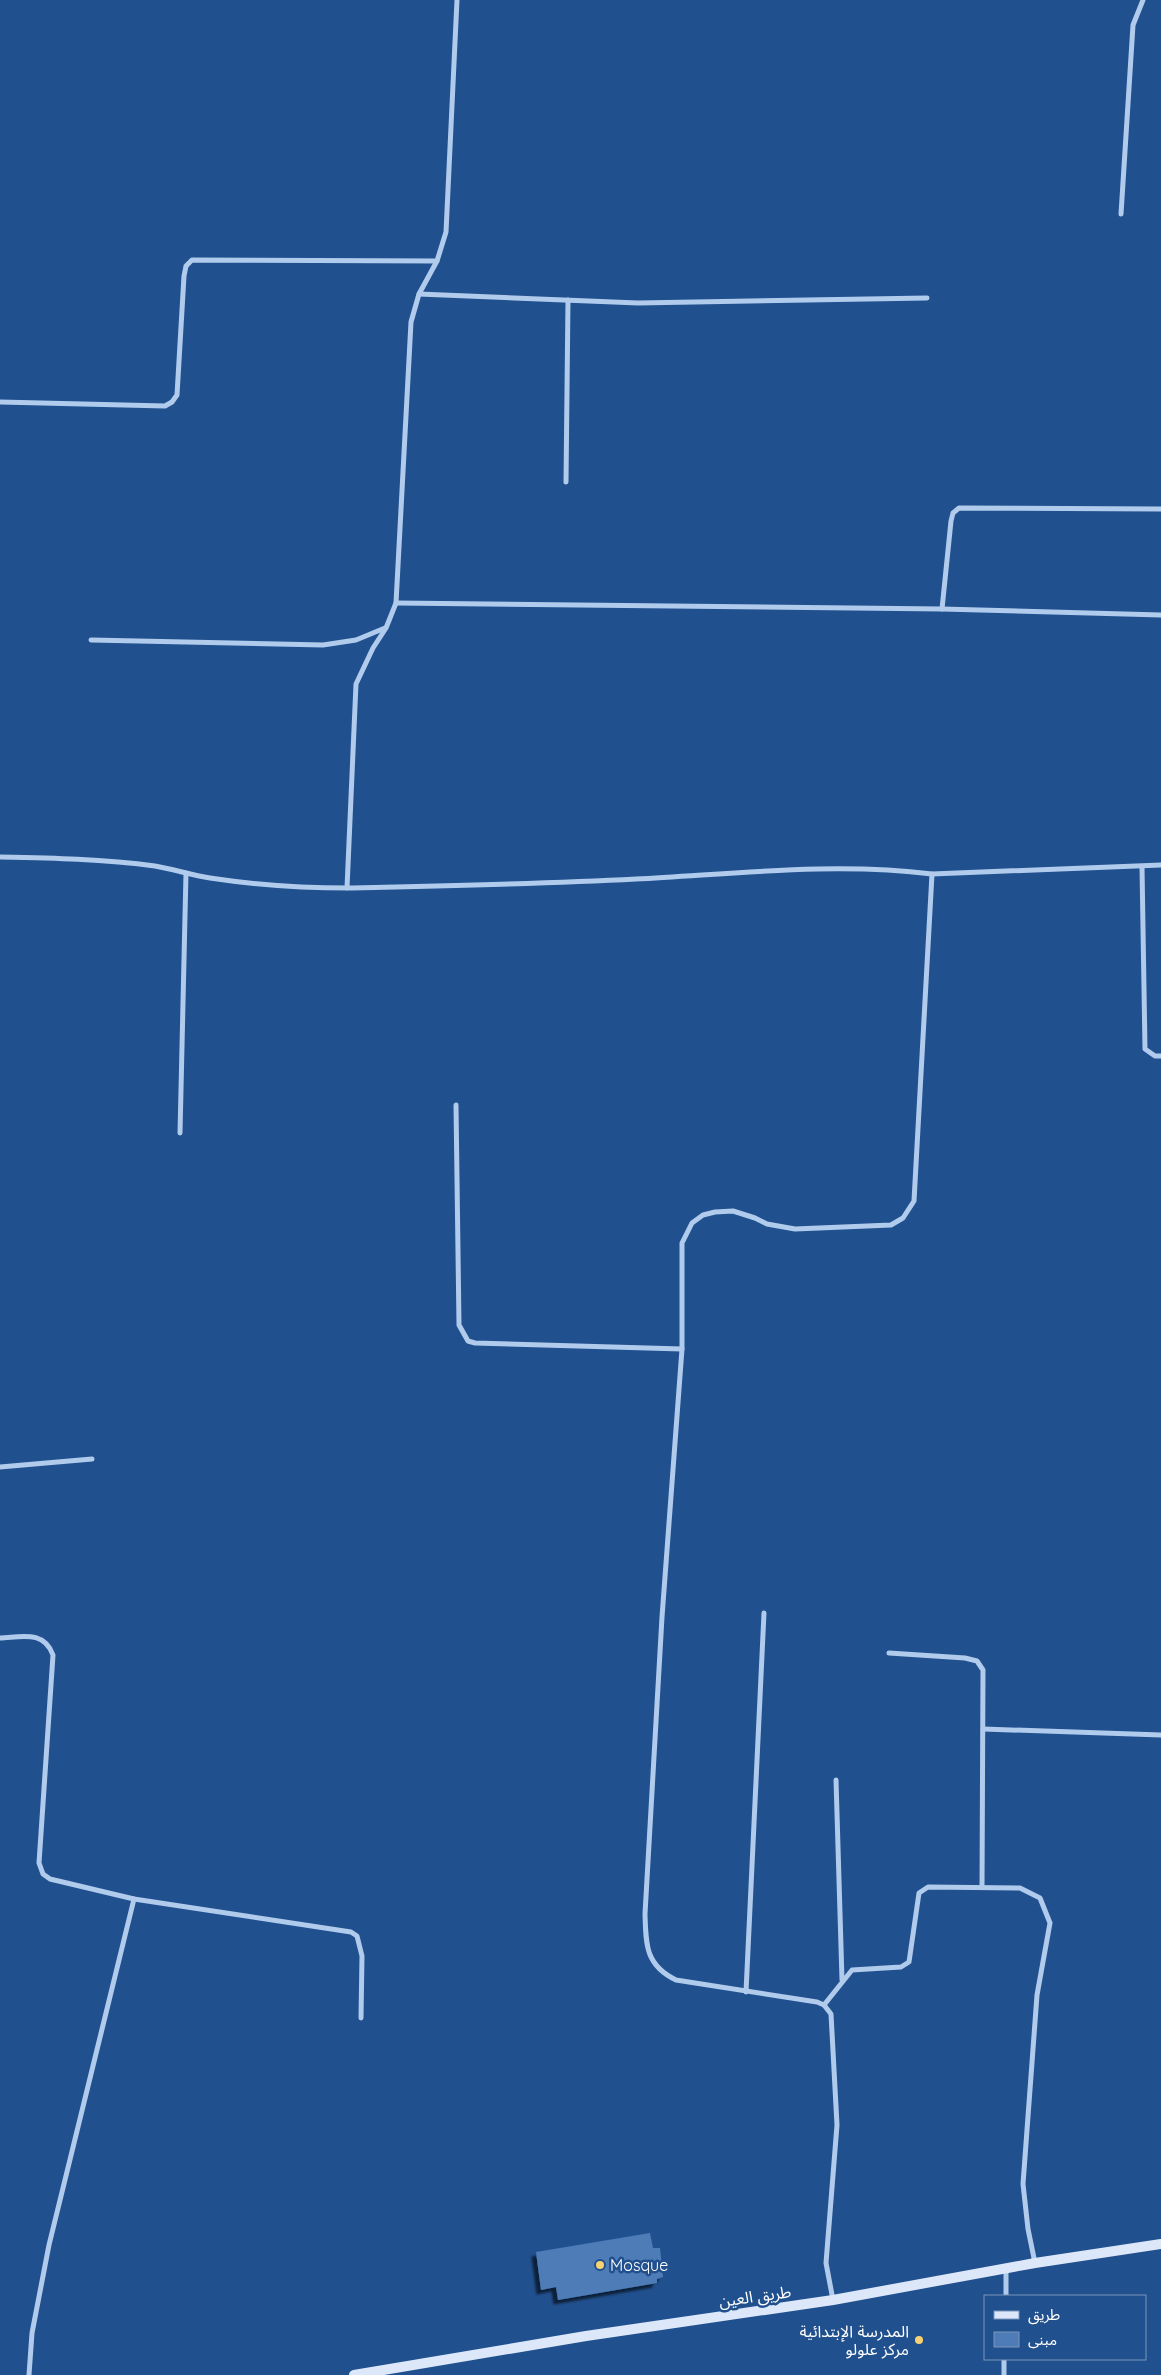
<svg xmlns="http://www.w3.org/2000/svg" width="1161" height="2375" viewBox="0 0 1161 2375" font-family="Quicksand,'Noto Sans Arabic',sans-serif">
	<defs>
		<filter id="shadow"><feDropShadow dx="-4.5" dy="4.5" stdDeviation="1" flood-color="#0009"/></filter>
	</defs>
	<rect width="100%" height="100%" fill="#21508e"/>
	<polygon fill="#4e7cb7" filter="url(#shadow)" points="650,2233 653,2248 660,2248 663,2277 657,2279 657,2283 558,2300 556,2287 541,2290 536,2252"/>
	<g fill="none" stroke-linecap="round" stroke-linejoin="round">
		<g stroke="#b0cbec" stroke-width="5">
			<polyline points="1121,214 1133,25 1143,0"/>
			<polyline points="419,294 638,303 927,298"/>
			<polyline points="0,402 165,406 172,402 177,395 184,276 186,266 192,260 437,261"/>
			<polyline points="566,482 568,300"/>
			<polyline points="396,603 942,609 1161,615"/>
			<polyline points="942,609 951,521 953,513 959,508 1161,509"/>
			<polyline points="91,640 323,645 356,640 385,628"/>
			<path d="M0 857C52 858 103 859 155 866 173 869 191 875 210 878 256 885 304 888 350 888 445 886 541 884 636 879 734 874 834 862 932 874L1161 865"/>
			<polyline points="1142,867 1145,1049 1155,1056 1161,1056"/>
			<polyline points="347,888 356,684 373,648 386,628 396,603 411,322 419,294 437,261 446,232 457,0"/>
			<polyline points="456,1105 459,1325 468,1341 475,1343 682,1349"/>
			<polyline points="180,1133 186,873"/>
			<polyline points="0,1467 92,1459"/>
			<path d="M0 1638C22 1637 44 1630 53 1655L39 1863 43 1874 50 1879 134 1899 351 1932 357 1936 362 1956 361 2018"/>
			<polyline points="889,1653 965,1658 977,1661 983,1670 982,1887"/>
			<polyline points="983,1729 1161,1735"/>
			<polyline points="836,1780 842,1980"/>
			<polyline points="746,1992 764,1613"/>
			<polyline points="824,2005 852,1970 901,1967 909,1962 919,1893 928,1887 1020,1888 1040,1898 1050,1923 1037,1995 1023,2184 1028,2229 1035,2263"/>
			<polyline points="1006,2296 1006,2269"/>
			<path d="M833 2300 826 2263 837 2125 831 2014 824 2005 817 2002 676 1980C645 1965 646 1944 645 1914L662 1617 682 1349V1243L692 1223 703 1215 715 1212 733 1211 755 1218 767 1224 795 1229 891 1225 903 1218 914 1201 932 874"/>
			<polyline points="29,2375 32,2333 49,2245 134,1899"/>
			<polyline points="1004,2375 1004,2359"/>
		</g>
		<polyline stroke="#dce8f9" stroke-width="10" points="354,2375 586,2336 833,2300 1035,2263 1161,2244"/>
	</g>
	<g fill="#f8d272" stroke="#21508e" stroke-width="2">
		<circle cx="600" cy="2265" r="5"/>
		<circle cx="919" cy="2340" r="5"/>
	</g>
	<g text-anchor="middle" stroke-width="5" stroke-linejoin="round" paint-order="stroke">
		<g font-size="16" fill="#fff" stroke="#21508e" text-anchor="start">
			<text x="610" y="2271">Mosque</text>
			<text x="909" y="2337" text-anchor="end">المدرسة الإبتدائية<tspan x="909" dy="18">مركز علولو</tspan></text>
		</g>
		<g font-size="16" fill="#fff" stroke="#21508e">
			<text transform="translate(755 2296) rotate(-8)" y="6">طريق العين</text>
		</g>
	</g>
	<rect x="984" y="2295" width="162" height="65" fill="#21508e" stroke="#7a96bb"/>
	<rect x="994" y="2311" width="25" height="8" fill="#dce8f9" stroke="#7a96bb"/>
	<text x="1028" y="2320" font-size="15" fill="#ffffff">طريق</text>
	<rect x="994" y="2332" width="25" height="15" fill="#4e7cb7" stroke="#7a96bb"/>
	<text x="1028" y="2345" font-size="15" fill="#ffffff">مبنى</text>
</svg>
